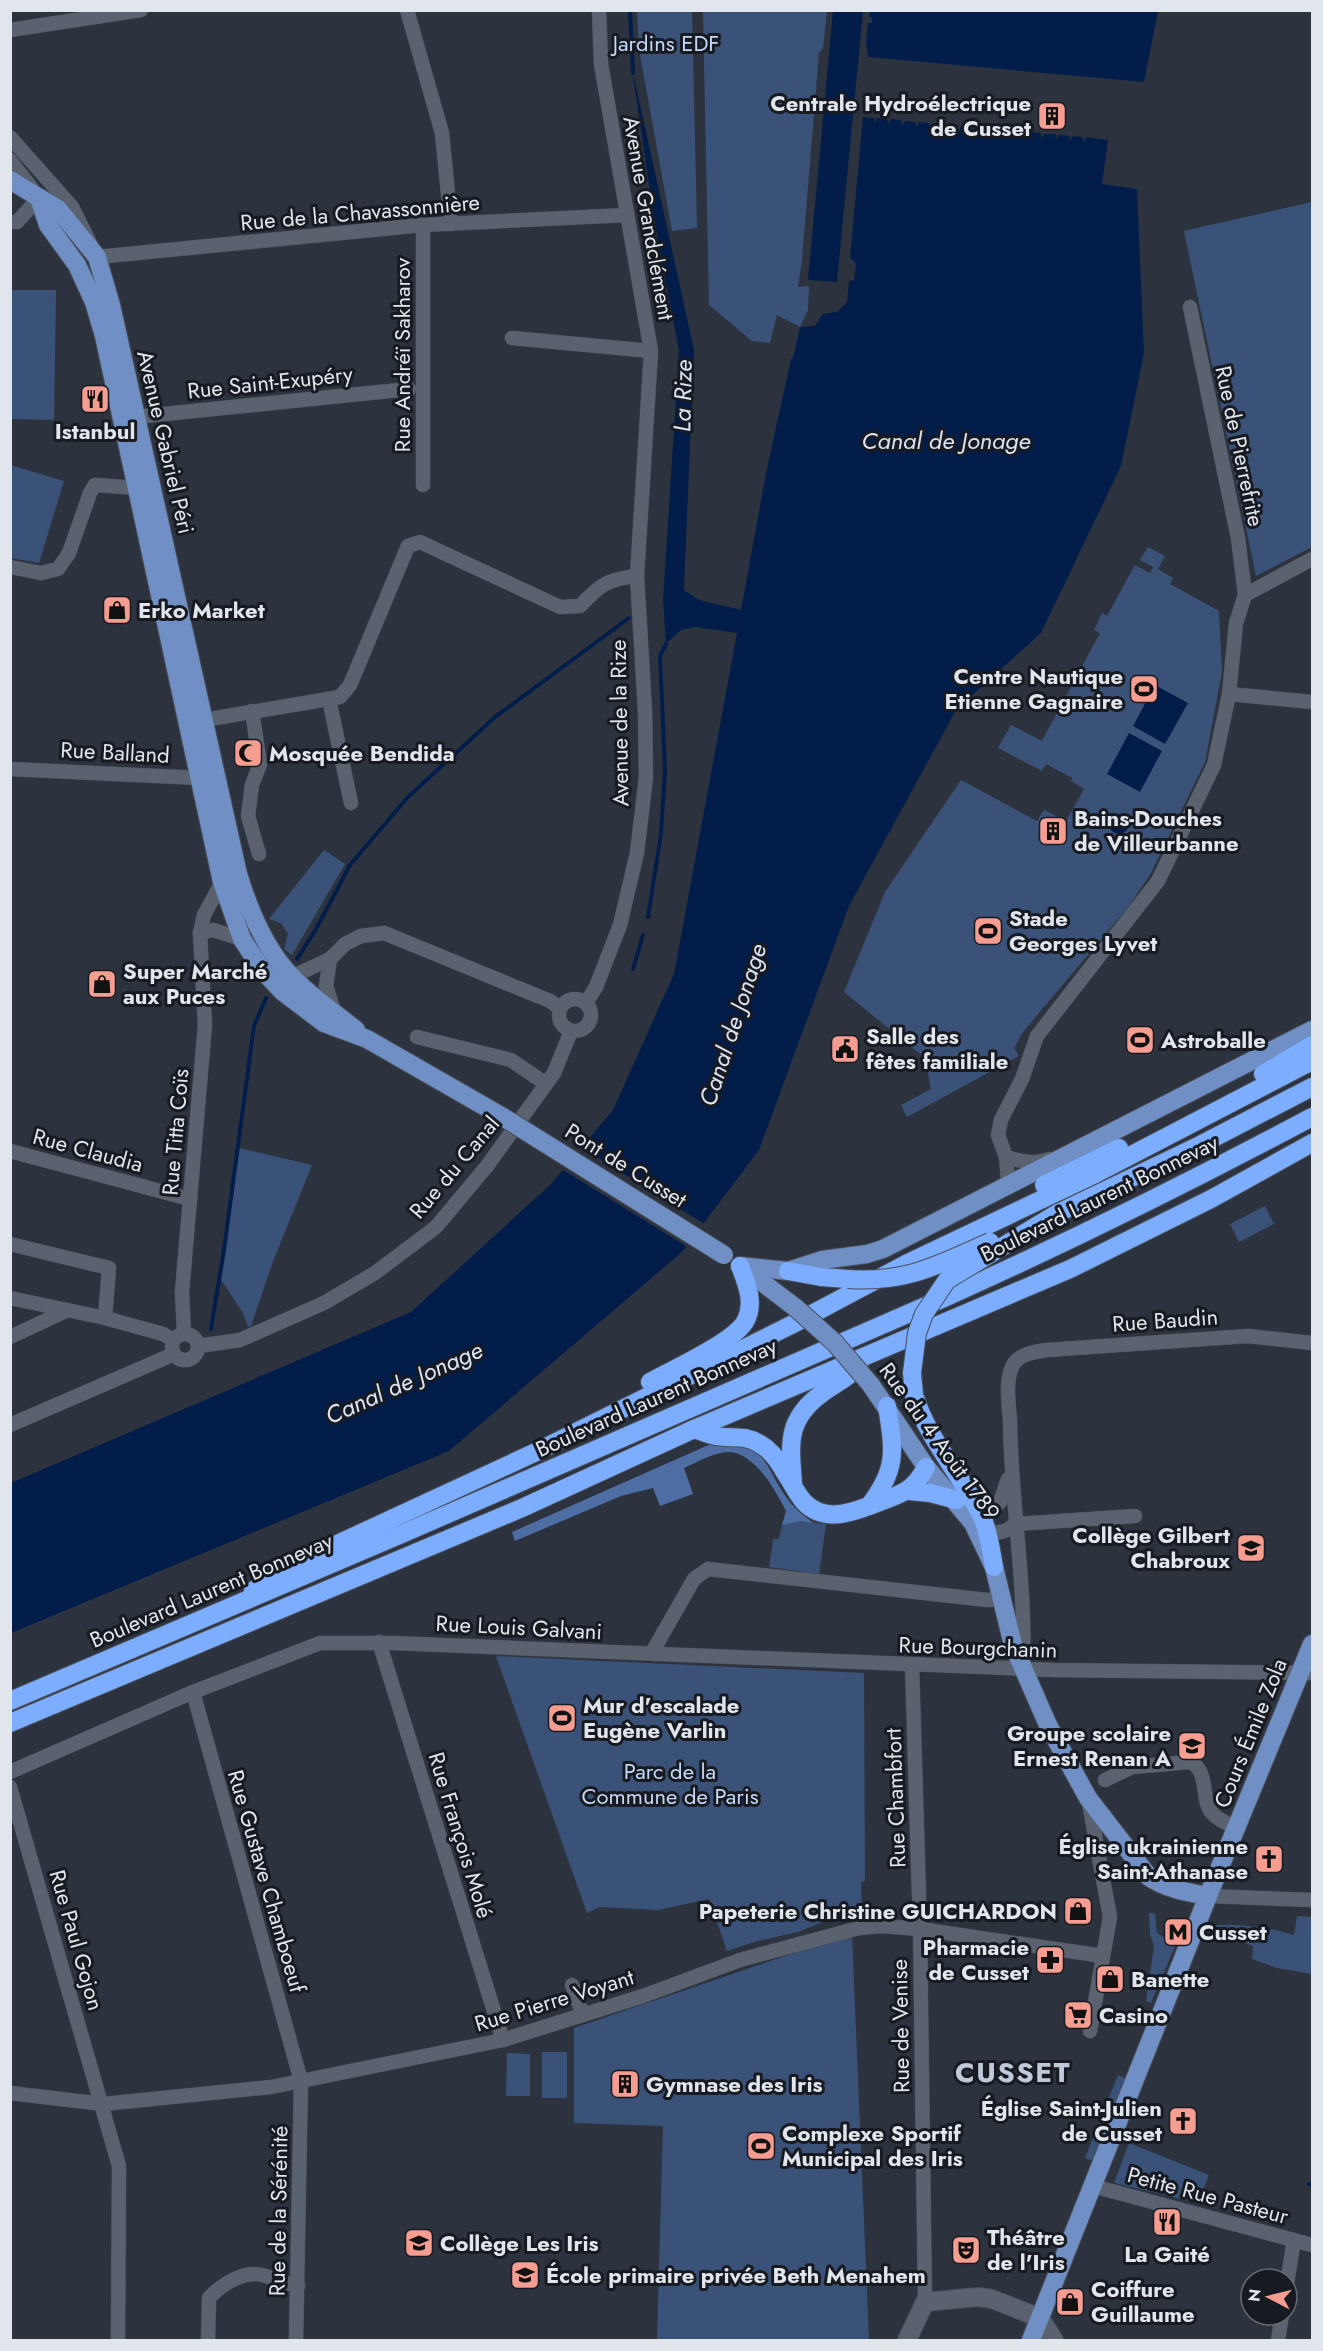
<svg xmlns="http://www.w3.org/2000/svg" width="1323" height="2351" viewBox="0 0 1323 2351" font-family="Jost,sans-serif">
	<rect width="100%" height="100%" fill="#2c333e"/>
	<g fill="#3b5278">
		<polygon points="637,11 692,11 697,228 672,231 639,49"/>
		<polygon points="703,11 827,11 823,48 819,53 802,259 798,287 809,286 808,310 800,327 777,315 770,343 752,341 709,305"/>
		<polygon points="1312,202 1312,547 1256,576 1184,231"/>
		<polygon points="11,290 56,290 54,420 11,419"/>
		<polygon points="10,465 64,481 39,563 11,558"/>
		<polygon points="1148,547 1165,556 1158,569 1173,578 1170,584 1219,611 1222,672 1205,762 1151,873 1129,906 1023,1032 1014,1048 1019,1056 907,1117 901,1105 931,1089 925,1058 844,992 885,892 961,780 1037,821 1044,810 1066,821 1084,789 1071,781 1072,778 1046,764 1042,771 998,748 1011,725 1042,741 1100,633 1094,630 1102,613 1107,616 1135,565 1150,573 1153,567 1140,560"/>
		<polygon points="324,850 345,864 292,955 284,949 288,934 281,923 269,919"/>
		<polygon points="239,1148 312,1165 272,1264 251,1326 248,1327 243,1313 220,1278"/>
		<polygon points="1265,1206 1274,1224 1239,1242 1230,1224"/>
		<polygon points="802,1521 826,1524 819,1574 769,1567 773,1540 779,1538 782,1525"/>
		<polygon points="496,1656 864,1673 865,1881 861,1882 862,1914 832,1918 798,1932 757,1941 727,1951 709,1899 658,1910 600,1907 587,1913"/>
		<polygon points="1149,1913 1155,1914 1157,1933 1176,1944 1151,2003 1146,2001 1154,1946 1150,1935"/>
		<path d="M1297 1916 1312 1917V1974L1277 1968 1252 1959 1253 1946 1214 1932 1217 1925C1244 1924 1268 1928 1294 1935Z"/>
		<polygon points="852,1936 869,2340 657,2340 663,2126 574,2123 574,2028 832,1940"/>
		<rect x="542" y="2052" width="25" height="46"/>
		<polygon points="507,2053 530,2054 530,2096 506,2096"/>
		<polygon points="1118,2075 1126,2079 1093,2161 1085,2158"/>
		<polygon points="1129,2143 1209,2175 1198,2203 1114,2183"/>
	</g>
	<path fill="#4e6da3" d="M713 1443C772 1445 760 1462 789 1501 795 1509 805 1516 813 1523L802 1521 782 1525 786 1511C776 1491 755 1453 729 1452 714 1452 698 1462 684 1468L693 1494 660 1506 653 1488 621 1496 515 1541 512 1532Z"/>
	<g fill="#031d4b">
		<polygon points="833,11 863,11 837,282 808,280"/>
		<polygon points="870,11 870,10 1158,11 1144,82 868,57 866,41 868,23 872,23 872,18 869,17"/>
		<polygon points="632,68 694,350 684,590 699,600 741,610 766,473 791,359 793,358 800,327 815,326 823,314 837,312 847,302 849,281 854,280 856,264 850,257 863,117 874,118 874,123 877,118 887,119 888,124 891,119 901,120 902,126 905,121 915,122 917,127 919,122 929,123 931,128 933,123 943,124 944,130 947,124 957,125 959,131 961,126 971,127 972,132 975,127 981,128 982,133 984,128 990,129 991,134 994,129 999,129 1000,135 1002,130 1013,131 1014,136 1016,131 1027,132 1028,137 1030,132 1041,133 1042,139 1044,134 1055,134 1056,140 1058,135 1069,136 1070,141 1072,136 1083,137 1084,143 1086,137 1108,140 1102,184 1137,189 1144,353 1121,466 1041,633 956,710 849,906 759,1150 682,1252 449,1451 11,1633 11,1483 411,1312 551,1184 613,1110 674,974 737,633 695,627 681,630 666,644 663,600 679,351 653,213"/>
		<polygon points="1155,685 1188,703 1165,744 1133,726"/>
		<polygon points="1129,733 1162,751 1140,792 1107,774"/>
		<circle cx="1119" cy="824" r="10"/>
	</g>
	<polygon fill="#2c333e" points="579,1146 706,1225 689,1248 560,1168"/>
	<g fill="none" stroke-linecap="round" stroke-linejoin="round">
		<g stroke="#031d4b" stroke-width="4">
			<polyline points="630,10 633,73"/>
			<polyline points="648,917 661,834 665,770 660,656 666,644"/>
			<polyline points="297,959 316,929 350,865 408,797 495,717 629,618"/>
			<polyline points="633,969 643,935"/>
			<polyline points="211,1329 224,1250 254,1026 266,998"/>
			<polyline points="1309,2184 1312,2185"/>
		</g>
		<g stroke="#494f59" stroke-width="15">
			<g id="street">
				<polyline points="407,10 442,133 451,224"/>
				<polyline points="10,30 141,10"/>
				<polyline points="10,137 72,207 97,257 423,225 627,215"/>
				<polyline points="10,160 39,198 17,222 10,222"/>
				<polyline points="423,225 423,485"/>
				<polyline points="512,338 651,351"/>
				<polyline points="135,417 409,389"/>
				<polyline points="10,567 41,573 58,569 69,553 90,493 95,485 137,488"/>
				<polyline points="1245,595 1312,559"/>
				<polyline points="1229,694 1312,702"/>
				<polyline points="329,699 351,803"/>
				<polyline points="252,711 260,764 252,785 248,816 259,854"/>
				<path d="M204 720 340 697 350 685 408 546 420 542 560 607 580 606C600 585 607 579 637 576"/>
				<polyline points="10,769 199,778 209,776"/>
				<polyline points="200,933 213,930 242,939"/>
				<polyline points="330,959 326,986 334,1011"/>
				<polyline points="291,977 330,959 345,944 361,936 384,933 550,1001 560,1008"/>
				<circle cx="575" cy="1015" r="16"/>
				<polyline points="586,1003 596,987 620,925 637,853 646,777 645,711 637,576 651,351 601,64 599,10"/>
				<polyline points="417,1037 511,1060 546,1084"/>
				<polyline points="10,1151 190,1199"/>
				<path d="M1006 1157C1020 1161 1036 1165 1050 1159"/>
				<polyline points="1010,1184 1008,1180 1006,1157 998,1135 1001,1120 1022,1079 1037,1036 1158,881 1214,765 1229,694 1236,623 1245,595 1238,538 1190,307"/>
				<polyline points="10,1244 109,1268 105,1318"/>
				<polyline points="10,1298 105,1318 163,1334 173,1340"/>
				<polyline points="184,1333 182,1292 205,1025 200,933 204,915 222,882"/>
				<circle cx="185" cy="1347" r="13"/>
				<polyline points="10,1337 66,1311"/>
				<polyline points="198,1346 240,1340 324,1303 375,1273 436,1227 487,1166 546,1084 554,1073 571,1031"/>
				<polyline points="10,1425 174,1354"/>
				<polyline points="983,1519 1000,1502 1008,1479"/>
				<path d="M987 1531C999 1534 1006 1532 1015 1524L1135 1516"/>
				<polyline points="379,1642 503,2040"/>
				<polyline points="653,1654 654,1649 694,1579 708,1569 987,1600 1000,1599"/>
				<path d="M1023 1664C1026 1583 1011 1503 1010 1422 1009 1405 1005 1383 1012 1367 1017 1354 1034 1352 1047 1350L1248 1336 1312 1343"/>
				<polyline points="912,1665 920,1929 925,2302"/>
				<polyline points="193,1692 301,2081 296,2340"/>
				<polyline points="10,1772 193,1692 320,1643 393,1643 1052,1670 1312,1673"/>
				<path d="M1105 1780 1132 1767 1190 1762C1210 1771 1200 1799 1212 1813 1219 1821 1229 1824 1238 1828"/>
				<polyline points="10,1787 119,2166 118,2340"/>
				<polyline points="1088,1798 1110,1917 1090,2031"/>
				<polyline points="1208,1896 1312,1900"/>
				<polyline points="572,1985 583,2015"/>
				<polyline points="10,2093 103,2104 271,2087 301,2081 503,2040 643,1996 740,1960 859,1928 882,1926 920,1929 1103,1956"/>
				<polyline points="1093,2186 1312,2245"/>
				<polyline points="1287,2283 1294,2240"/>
				<path d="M208 2340 209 2298C220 2286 238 2274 255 2274 267 2274 283 2284 298 2286"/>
				<polyline points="1278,2340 1282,2315"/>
			</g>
		</g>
		<g stroke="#494f59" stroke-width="20">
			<polyline id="secondary" points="907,2340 925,2302 978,2297 992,2299 1040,2318 1054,2340"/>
		</g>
		<g stroke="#494f59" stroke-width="20">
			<g id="primary">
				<path d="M10 180 58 209 97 257 111 305 238 874C249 910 265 950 292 977 311 997 335 1013 356 1030"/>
				<polyline points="39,198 48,225 77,265 94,302 104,336 222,882 242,939 263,971 283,992 324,1023 367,1039 503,1117"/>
				<polyline points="740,1266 788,1271 822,1260 867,1254 883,1249 1312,1030"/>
				<polyline points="742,1267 796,1308"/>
				<path d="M871 1385 926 1467 973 1523 994 1567 1013 1645 1048 1725 1088 1798 1149 1877C1167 1889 1186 1892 1208 1896"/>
				<polyline points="1031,2340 1208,1896 1312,1644"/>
			</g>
		</g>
		<g stroke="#494f59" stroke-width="20">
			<g id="highway">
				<polyline points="1263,1074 1312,1045"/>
				<polyline points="1044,1185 1119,1148"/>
				<polyline points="1058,1213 1200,1145 1312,1087"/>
				<polyline points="788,1271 821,1277 848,1279"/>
				<path d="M650 1382C672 1370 736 1341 746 1320 755 1302 746 1282 740 1266"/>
				<path d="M914 1395C928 1440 961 1474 982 1517 989 1532 991 1550 994 1567"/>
				<path d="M694 1429C701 1431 709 1435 716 1436 733 1439 744 1434 760 1444 771 1450 778 1460 784 1471 791 1481 796 1493 804 1502 825 1524 853 1512 877 1503 901 1494 914 1491 926 1467"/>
				<path d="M793 1483C790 1444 786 1420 821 1394 833 1385 847 1378 859 1367"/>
				<polyline points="909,1491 930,1493 957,1500"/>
				<path d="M869 1506C898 1468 894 1451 887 1406"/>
				<polyline points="253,1591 277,1572 536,1452 795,1323 906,1264 1095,1174 1312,1061"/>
				<path d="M10 1701 404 1533 944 1298C1069 1242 1192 1181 1312 1117"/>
				<polyline points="10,1723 522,1508 694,1429 1070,1269 1211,1199 1312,1143"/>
			</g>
		</g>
		<use href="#street" stroke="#5a626f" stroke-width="14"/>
		<use href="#secondary" stroke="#5a626f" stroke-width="18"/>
		<use href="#primary" stroke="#6f8fc5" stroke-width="18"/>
		<use href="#highway" stroke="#7dadff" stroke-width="18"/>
		<g stroke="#494f59" stroke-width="20" stroke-linecap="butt">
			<g id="primary-bridge">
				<polyline points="503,1117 724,1255"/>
				<polyline points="796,1308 835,1343 871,1385"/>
			</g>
		</g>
		<g stroke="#494f59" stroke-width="20" stroke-linecap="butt">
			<g id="highway-bridge">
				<path d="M848 1279C907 1283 938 1265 990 1242"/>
				<polyline points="914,1395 912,1373 917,1333 924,1314 947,1280 1058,1213"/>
			</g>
		</g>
		<use href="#primary-bridge" stroke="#6f8fc5" stroke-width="18"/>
		<use href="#highway-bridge" stroke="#7dadff" stroke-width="18"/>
	</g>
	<defs>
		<g id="building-square" transform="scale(1.5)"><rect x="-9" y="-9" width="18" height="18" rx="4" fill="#f59d90" stroke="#171a20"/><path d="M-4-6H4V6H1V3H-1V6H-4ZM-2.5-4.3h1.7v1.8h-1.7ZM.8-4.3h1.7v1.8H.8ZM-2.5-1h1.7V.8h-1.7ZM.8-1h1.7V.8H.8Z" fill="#111"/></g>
		<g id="restaurant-square" transform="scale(1.5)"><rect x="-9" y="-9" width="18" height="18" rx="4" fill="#f59d90" stroke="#171a20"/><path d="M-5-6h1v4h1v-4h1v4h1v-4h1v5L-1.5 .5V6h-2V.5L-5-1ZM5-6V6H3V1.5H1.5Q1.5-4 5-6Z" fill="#111"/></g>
		<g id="shop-square" transform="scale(1.5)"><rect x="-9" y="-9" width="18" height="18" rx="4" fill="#f59d90" stroke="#171a20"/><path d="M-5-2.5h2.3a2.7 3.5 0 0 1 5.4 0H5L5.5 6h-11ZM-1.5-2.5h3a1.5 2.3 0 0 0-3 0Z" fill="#111"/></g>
		<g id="stadium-square" transform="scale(1.5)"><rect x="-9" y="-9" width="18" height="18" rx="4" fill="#f59d90" stroke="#171a20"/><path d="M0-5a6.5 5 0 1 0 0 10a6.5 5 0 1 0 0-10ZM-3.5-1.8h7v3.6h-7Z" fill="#111"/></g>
		<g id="mosque-square" transform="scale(1.5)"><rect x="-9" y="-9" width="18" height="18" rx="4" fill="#f59d90" stroke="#171a20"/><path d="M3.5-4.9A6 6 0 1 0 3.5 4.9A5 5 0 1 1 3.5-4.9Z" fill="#111"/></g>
		<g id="civic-square" transform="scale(1.5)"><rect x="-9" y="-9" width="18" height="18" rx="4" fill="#f59d90" stroke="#171a20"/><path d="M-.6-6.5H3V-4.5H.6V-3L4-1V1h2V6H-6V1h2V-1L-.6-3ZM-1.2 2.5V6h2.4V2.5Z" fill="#111"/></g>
		<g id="school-square" transform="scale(1.5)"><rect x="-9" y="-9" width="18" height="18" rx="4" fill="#f59d90" stroke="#171a20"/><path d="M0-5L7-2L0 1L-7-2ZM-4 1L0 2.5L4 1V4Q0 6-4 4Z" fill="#111"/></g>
		<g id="church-square" transform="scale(1.5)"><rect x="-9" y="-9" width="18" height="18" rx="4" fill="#f59d90" stroke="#171a20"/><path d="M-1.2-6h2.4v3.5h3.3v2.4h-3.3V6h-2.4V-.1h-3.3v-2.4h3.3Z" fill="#111"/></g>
		<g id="metro-square" transform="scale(1.5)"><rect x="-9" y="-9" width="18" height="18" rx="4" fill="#f59d90" stroke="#171a20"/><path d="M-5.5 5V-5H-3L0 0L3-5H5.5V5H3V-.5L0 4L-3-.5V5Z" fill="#111"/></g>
		<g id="pharmacy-square" transform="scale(1.5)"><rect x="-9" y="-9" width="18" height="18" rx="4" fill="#f59d90" stroke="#171a20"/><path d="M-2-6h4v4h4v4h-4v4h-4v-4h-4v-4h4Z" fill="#111"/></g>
		<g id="supermarket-square" transform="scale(1.5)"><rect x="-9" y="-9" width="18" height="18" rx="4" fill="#f59d90" stroke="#171a20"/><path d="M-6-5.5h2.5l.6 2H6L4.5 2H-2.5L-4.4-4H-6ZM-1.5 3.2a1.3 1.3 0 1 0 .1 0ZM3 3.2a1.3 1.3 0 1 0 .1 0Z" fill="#111"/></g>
		<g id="theatre-square" transform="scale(1.5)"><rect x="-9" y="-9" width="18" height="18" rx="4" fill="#f59d90" stroke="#171a20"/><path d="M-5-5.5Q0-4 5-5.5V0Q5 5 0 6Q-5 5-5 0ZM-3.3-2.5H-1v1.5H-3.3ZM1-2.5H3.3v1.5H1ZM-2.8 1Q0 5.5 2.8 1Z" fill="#111"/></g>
	</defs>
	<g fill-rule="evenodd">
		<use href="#building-square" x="1052" y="116"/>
		<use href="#restaurant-square" x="95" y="399"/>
		<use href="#shop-square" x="117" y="610"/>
		<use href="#stadium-square" x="1144" y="689"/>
		<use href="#mosque-square" x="248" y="753"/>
		<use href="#building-square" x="1053" y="831"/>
		<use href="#stadium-square" x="988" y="931"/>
		<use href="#shop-square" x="102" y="984"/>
		<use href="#stadium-square" x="1140" y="1040"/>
		<use href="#civic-square" x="845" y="1049"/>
		<use href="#school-square" x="1251" y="1548"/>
		<use href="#stadium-square" x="562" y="1718"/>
		<use href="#school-square" x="1192" y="1746"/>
		<use href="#church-square" x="1269" y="1859"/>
		<use href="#shop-square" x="1078" y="1911"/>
		<use href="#metro-square" x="1178" y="1932"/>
		<use href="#pharmacy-square" x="1050" y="1960"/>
		<use href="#shop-square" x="1110" y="1979"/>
		<use href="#supermarket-square" x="1078" y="2015"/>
		<use href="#building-square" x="625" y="2084"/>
		<use href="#church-square" x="1183" y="2121"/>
		<use href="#stadium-square" x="761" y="2146"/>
		<use href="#restaurant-square" x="1167" y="2222"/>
		<use href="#school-square" x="419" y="2243"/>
		<use href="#theatre-square" x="966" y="2250"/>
		<use href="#school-square" x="525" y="2275"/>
		<use href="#shop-square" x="1070" y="2302"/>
	</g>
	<g text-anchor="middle" stroke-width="6" stroke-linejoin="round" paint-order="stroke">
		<g font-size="22" fill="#c5d8f8" stroke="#171a20">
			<text x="666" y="51">Jardins EDF</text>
			<text x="670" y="1779">Parc de la<tspan x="670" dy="25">Commune de Paris</tspan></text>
		</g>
		<g font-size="22" font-weight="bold" fill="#e1e6ed" stroke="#171a20" text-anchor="start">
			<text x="1031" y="111" text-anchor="end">Centrale Hydroélectrique<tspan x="1031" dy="25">de Cusset</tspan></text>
			<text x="95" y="439" text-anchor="middle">Istanbul</text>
			<text x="138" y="618">Erko Market</text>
			<text x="1123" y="684" text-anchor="end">Centre Nautique<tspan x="1123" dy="25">Etienne Gagnaire</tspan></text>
			<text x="269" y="761">Mosquée Bendida</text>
			<text x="1074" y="826">Bains-Douches<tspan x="1074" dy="25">de Villeurbanne</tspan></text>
			<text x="1009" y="926">Stade<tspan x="1009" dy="25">Georges Lyvet</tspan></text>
			<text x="123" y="979">Super Marché<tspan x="123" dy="25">aux Puces</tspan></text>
			<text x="866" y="1044">Salle des<tspan x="866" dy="25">fêtes familiale</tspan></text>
			<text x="1161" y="1048">Astroballe</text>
			<text x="1230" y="1543" text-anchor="end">Collège Gilbert<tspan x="1230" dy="25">Chabroux</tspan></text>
			<text x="583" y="1713">Mur d'escalade<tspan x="583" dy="25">Eugène Varlin</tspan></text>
			<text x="1171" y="1741" text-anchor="end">Groupe scolaire<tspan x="1171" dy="25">Ernest Renan A</tspan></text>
			<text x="1248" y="1854" text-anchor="end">Église ukrainienne<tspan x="1248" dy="25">Saint-Athanase</tspan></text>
			<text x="1057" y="1919" text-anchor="end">Papeterie Christine GUICHARDON</text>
			<text x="1199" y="1940">Cusset</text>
			<text x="1029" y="1955" text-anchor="end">Pharmacie<tspan x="1029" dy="25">de Cusset</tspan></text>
			<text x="1131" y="1987">Banette</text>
			<text x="1099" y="2023">Casino</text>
			<text x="646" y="2092">Gymnase des Iris</text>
			<text x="1162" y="2116" text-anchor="end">Église Saint-Julien<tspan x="1162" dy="25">de Cusset</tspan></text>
			<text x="782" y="2141">Complexe Sportif<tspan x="782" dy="25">Municipal des Iris</tspan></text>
			<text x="987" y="2245">Théâtre<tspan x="987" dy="25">de l'Iris</tspan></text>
			<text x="440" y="2251">Collège Les Iris</text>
			<text x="1167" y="2262" text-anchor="middle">La Gaité</text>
			<text x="546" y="2283">École primaire privée Beth Menahem</text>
			<text x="1091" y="2297">Coiffure<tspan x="1091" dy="25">Guillaume</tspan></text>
		</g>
		<g font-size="22" fill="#e1e6ed" stroke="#171a20">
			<text transform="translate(360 212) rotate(-5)" y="8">Rue de la Chavassonnière</text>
			<text transform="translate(649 218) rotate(80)" y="8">Avenue Grandclément</text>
			<text transform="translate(402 355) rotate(-90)" y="8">Rue Andréï Sakharov</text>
			<text transform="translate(270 382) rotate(-6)" y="8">Rue Saint-Exupéry</text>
			<text transform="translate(166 442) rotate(77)" y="8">Avenue Gabriel Péri</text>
			<text transform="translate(1240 446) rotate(78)" y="8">Rue de Pierrefrite</text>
			<text transform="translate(619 723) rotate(-91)" y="8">Avenue de la Rize</text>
			<text transform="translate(115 752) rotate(3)" y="8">Rue Balland</text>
			<text transform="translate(175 1132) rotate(-85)" y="8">Rue Titta Coïs</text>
			<text transform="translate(88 1150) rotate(15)" y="8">Rue Claudia</text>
			<text transform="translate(626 1165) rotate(32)" y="8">Pont de Cusset</text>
			<text transform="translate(454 1167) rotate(-50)" y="8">Rue du Canal</text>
			<text transform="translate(1099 1198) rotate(-26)" y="8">Boulevard Laurent Bonnevay</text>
			<text transform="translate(1165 1320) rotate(-4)" y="8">Rue Baudin</text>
			<text transform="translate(656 1397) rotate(-24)" y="8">Boulevard Laurent Bonnevay</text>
			<text transform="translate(940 1441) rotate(54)" y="8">Rue du 4 Août 1789</text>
			<text transform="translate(211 1590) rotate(-23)" y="8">Boulevard Laurent Bonnevay</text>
			<text transform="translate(519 1627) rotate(3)" y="8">Rue Louis Galvani</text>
			<text transform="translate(978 1647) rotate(2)" y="8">Rue Bourgchanin</text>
			<text transform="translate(1250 1733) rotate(-68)" y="8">Cours Émile Zola</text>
			<text transform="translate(895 1798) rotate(-92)" y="8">Rue Chambfort</text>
			<text transform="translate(461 1835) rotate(73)" y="8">Rue François Molé</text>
			<text transform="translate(267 1881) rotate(74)" y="8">Rue Gustave Chamboeuf</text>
			<text transform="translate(77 1940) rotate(74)" y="8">Rue Paul Gojon</text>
			<text transform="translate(554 2000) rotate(-17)" y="8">Rue Pierre Voyant</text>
			<text transform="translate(900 2026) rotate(-91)" y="8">Rue de Venise</text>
			<text transform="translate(1208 2195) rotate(15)" y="8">Petite Rue Pasteur</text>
			<text transform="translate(278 2211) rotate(-89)" y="8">Rue de la Sérénité</text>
		</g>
		<g font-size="24" font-style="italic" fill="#dae4f4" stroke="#171a20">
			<text transform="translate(683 396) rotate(-89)" y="8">La Rize</text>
			<text x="946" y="449">Canal de Jonage</text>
			<text transform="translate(733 1025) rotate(-72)" y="8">Canal de Jonage</text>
			<text transform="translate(404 1383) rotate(-24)" y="8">Canal de Jonage</text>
		</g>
		<g font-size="28" font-weight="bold" letter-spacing="1.5" fill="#c0c9d7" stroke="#171a20">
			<text x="1013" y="2082">CUSSET</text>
		</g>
	</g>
	<rect width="1323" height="2351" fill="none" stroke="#e1e6ed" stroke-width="24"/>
	<g transform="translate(1269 2297) rotate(277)"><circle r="28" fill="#171a20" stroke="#686c72" stroke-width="1.5"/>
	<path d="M0-4.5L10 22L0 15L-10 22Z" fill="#f59d90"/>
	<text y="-9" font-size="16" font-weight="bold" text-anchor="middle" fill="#e1e6ed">N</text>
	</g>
</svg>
